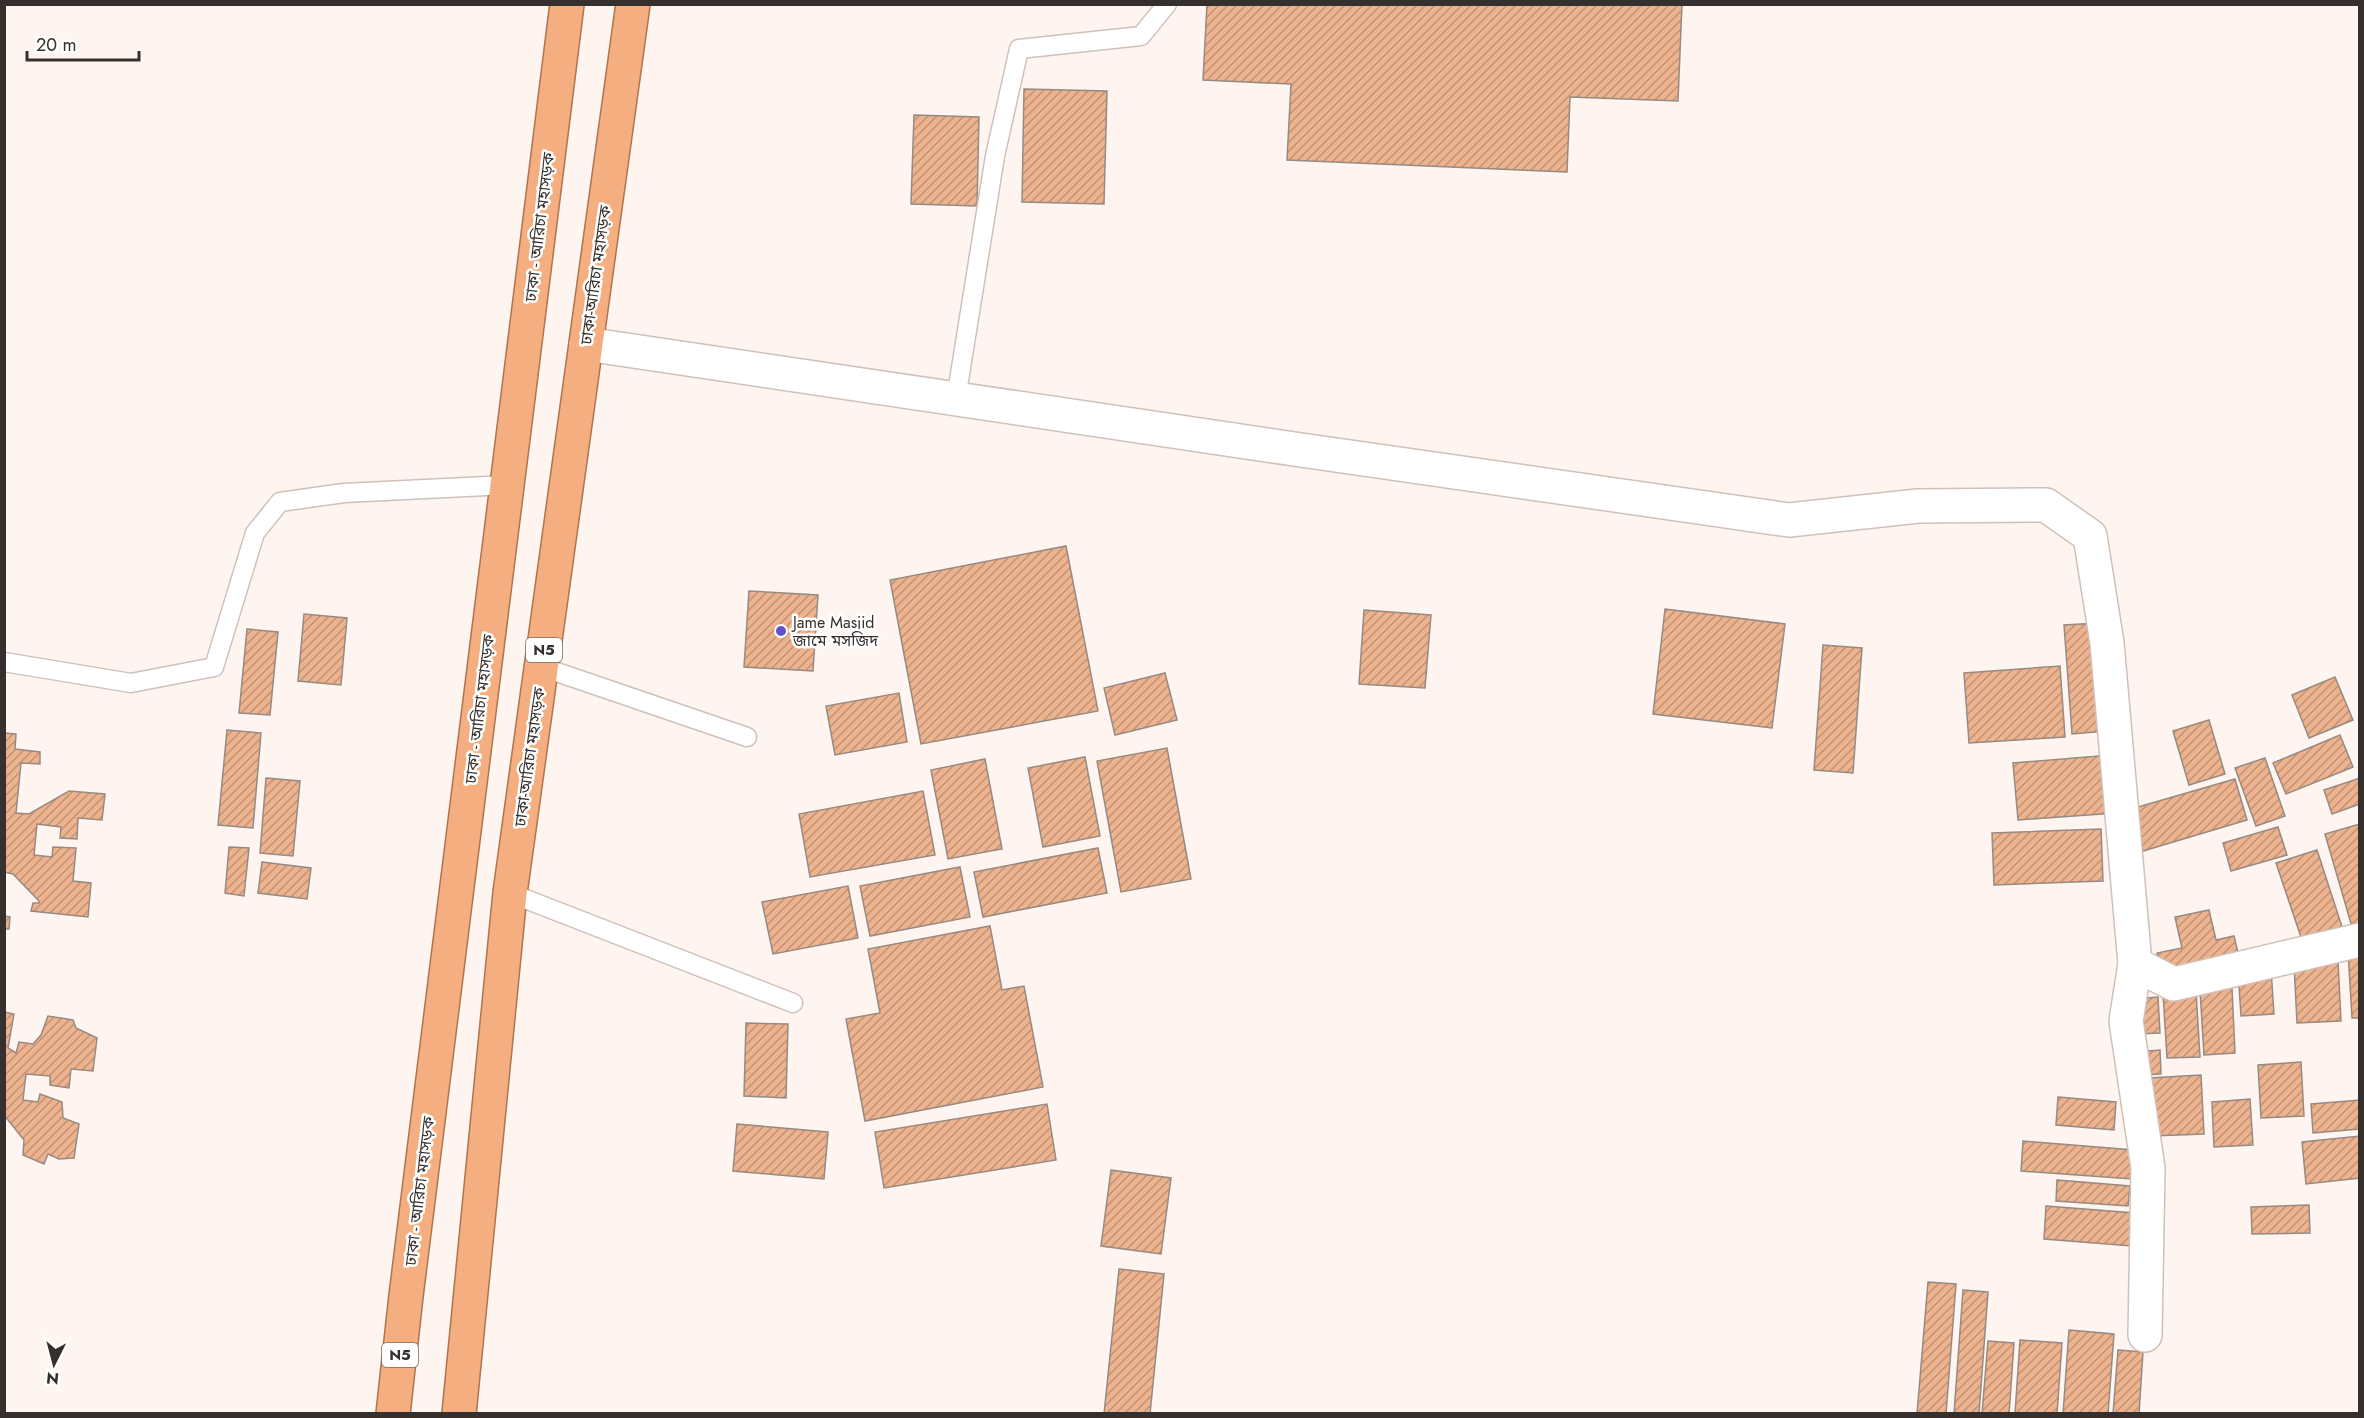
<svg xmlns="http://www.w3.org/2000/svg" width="2364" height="1418" viewBox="0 0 2364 1418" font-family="Jost,'Noto Sans Bengali',sans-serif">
	<defs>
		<pattern id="building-hatch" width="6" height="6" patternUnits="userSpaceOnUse" patternTransform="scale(1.5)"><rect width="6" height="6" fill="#edb38e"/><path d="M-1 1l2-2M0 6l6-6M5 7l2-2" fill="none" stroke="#c19274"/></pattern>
	</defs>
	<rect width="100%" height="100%" fill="#fef5f0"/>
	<g fill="url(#building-hatch)" stroke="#978a82" stroke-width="1.5">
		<polygon points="1207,4 1682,4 1678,101 1570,97 1567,172 1287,160 1291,84 1203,80"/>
		<polygon points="1024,89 1107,91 1104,204 1022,202"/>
		<polygon points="914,115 979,117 977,206 911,204"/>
		<polygon points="1066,546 1098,711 921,744 890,580"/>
		<polygon points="749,591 818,595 813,671 744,667"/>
		<polygon points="1665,609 1785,624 1772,728 1653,714"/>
		<polygon points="1364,610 1431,615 1425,688 1359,684"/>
		<polygon points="304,614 347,618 341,685 298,681"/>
		<polygon points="2098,623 2106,731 2072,734 2064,625"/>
		<polygon points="247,629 278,632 270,715 239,713"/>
		<polygon points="1823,645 1862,648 1853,773 1814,770"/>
		<polygon points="2060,666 2065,737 1969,743 1964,673"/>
		<polygon points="1165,673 1177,720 1115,735 1104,688"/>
		<polygon points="2335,677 2353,720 2309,738 2292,695"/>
		<polygon points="899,693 907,742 835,755 826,706"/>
		<polygon points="2209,720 2225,774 2189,785 2173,731"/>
		<polygon points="227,730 261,733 253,828 218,825"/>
		<polygon points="4,733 16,734 15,749 40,752 40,764 21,763 16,813 29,814 69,791 105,794 102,820 78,818 77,839 60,838 61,827 37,824 34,855 52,857 53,847 76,848 73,881 91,883 88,917 31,911 33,903 39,903 39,901 13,874 4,872"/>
		<polygon points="2340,735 2353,767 2286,794 2273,763"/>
		<polygon points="1167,748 1191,879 1121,892 1097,761"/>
		<polygon points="2111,755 2116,813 2018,820 2013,763"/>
		<polygon points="1085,757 1100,836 1043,847 1028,768"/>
		<polygon points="2265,758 2285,816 2256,826 2235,768"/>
		<polygon points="985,759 1002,849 948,859 931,770"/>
		<polygon points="266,778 300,781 293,856 260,853"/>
		<polygon points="2360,778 2360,804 2332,814 2324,790"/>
		<polygon points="2235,779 2247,820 2143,851 2131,809"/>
		<polygon points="923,791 935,855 810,877 799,814"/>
		<polygon points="2360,824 2360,924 2352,927 2325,834"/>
		<polygon points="2278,827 2287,855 2231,871 2223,843"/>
		<polygon points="2101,829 2103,881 1994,885 1992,833"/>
		<polygon points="229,847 249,848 244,896 225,893"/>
		<polygon points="1098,848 1107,893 983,917 974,872"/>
		<polygon points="2317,850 2344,933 2304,946 2276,863"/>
		<polygon points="262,862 311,868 307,899 258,893"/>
		<polygon points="960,867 970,917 870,936 860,886"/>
		<polygon points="848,886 858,938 773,954 762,902"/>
		<polygon points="2209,910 2216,940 2234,936 2239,957 2161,974 2157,953 2182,948 2175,917"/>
		<polygon points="4,916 10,917 9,929 4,929"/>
		<polygon points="990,926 1002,990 1024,986 1043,1087 865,1121 846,1019 880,1013 868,949"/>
		<polygon points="2360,950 2360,1018 2352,1018 2348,951"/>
		<polygon points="2338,961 2341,1021 2297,1023 2294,964"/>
		<polygon points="2271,969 2274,1014 2241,1016 2238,971"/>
		<polygon points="2232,988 2235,1053 2204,1055 2200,990"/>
		<polygon points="2196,991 2200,1057 2167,1058 2163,993"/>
		<polygon points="2158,997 2160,1033 2136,1034 2134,999"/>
		<polygon points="4,1012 14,1014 8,1048 16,1053 19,1042 33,1044 41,1035 48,1016 73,1020 76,1028 97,1038 93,1071 71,1069 69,1088 50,1085 50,1076 26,1074 23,1100 38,1102 40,1094 62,1102 63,1118 79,1124 74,1158 59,1159 48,1154 44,1164 23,1155 24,1140 4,1115"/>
		<polygon points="746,1023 788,1024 786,1098 744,1096"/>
		<polygon points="2160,1050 2161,1074 2137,1075 2136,1052"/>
		<polygon points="2301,1062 2304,1116 2261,1118 2258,1065"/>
		<polygon points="2201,1075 2204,1134 2152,1136 2149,1078"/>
		<polygon points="2058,1097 2116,1102 2114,1130 2056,1125"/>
		<polygon points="2250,1099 2253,1145 2214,1147 2212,1102"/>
		<polygon points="2360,1100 2360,1129 2313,1133 2311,1104"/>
		<polygon points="1047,1104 1056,1160 884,1188 875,1132"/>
		<polygon points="737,1124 828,1132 824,1179 733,1171"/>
		<polygon points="2360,1136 2360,1178 2306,1184 2302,1142"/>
		<polygon points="2023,1141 2134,1150 2132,1179 2021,1171"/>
		<polygon points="1111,1170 1171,1178 1161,1254 1101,1246"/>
		<polygon points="2057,1180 2130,1186 2128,1206 2056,1201"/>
		<polygon points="2309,1205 2310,1233 2252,1234 2251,1207"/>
		<polygon points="2046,1206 2135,1213 2132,1246 2044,1239"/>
		<polygon points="1119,1269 1164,1274 1150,1414 1104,1414"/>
		<polygon points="1928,1282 1956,1284 1946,1414 1917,1414"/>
		<polygon points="1963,1290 1988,1292 1979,1414 1954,1414"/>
		<polygon points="2069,1330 2114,1334 2108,1414 2063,1414"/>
		<polygon points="2020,1340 2062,1343 2057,1414 2015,1414"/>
		<polygon points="1988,1341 2014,1343 2009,1414 1982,1414"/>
		<polygon points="2118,1350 2143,1352 2139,1414 2113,1414"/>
	</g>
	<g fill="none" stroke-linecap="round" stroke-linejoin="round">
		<g stroke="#cfc1b9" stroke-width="21">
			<g id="service">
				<polyline points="956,399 995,156 1019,49 1141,36 1167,4"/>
				<polyline points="4,662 131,683 214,667 255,533 280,502 344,493 507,485"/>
				<polyline points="542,667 747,737"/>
				<polyline points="510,893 793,1003"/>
			</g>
		</g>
		<g stroke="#cfc1b9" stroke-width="36">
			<g id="minor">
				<polyline points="586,344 1294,449 1789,520 1918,506 2046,505 2090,536 2107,643 2135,964 2174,984 2360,940"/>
				<polyline points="2135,964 2126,1021 2148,1168 2145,1335"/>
			</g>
		</g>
		<g stroke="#b0754e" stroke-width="36">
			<g id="trunk">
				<polyline points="393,1414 406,1296 567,4"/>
				<polyline points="459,1414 510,893 633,4"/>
			</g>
		</g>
		<use href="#service" stroke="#fff" stroke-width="18"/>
		<use href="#minor" stroke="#fff" stroke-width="33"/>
		<use href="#trunk" stroke="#f4ae7f" stroke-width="33"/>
	</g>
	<circle fill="#6152ca" stroke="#fff" stroke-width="2" cx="781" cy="631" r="6"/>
	<g text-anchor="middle" stroke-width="5" stroke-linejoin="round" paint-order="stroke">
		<g fill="#fff" stroke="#726e6c" stroke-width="1.5">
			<rect x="526" y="638" width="36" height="24" rx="4.5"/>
			<rect x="382" y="1343" width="36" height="24" rx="4.5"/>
		</g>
		<g font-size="15" font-weight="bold" fill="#35302d">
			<text x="544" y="655">N5</text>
			<text x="400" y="1360">N5</text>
		</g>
		<g font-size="16" fill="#35302d" stroke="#fff">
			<text transform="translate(539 227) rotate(-83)" y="6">ঢাকা - আরিচা মহাসড়ক</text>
			<text transform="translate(595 275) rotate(-82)" y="6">ঢাকা-আরিচা মহাসড়ক</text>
			<text transform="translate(479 709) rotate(-83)" y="6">ঢাকা - আরিচা মহাসড়ক</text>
			<text transform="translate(529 757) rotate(-82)" y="6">ঢাকা-আরিচা মহাসড়ক</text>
			<text transform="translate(419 1191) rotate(-83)" y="6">ঢাকা - আরিচা মহাসড়ক</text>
		</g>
		<g font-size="16" fill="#35302d" stroke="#fff" text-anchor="start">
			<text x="793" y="628">Jame Masjid<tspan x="793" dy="18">জামে মসজিদ</tspan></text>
		</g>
	</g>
	<rect width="2364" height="1418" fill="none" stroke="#35302d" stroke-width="12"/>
	<g transform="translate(54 1364) rotate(186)" stroke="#ffffff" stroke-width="4.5" paint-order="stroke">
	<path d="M0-4.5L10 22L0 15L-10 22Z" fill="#35302d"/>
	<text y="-9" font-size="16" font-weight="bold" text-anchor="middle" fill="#35302d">N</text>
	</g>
	<path d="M27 51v9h112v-9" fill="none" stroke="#35302d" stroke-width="3"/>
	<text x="36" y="51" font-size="18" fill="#35302d" stroke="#ffffff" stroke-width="4.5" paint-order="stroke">20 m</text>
</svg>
